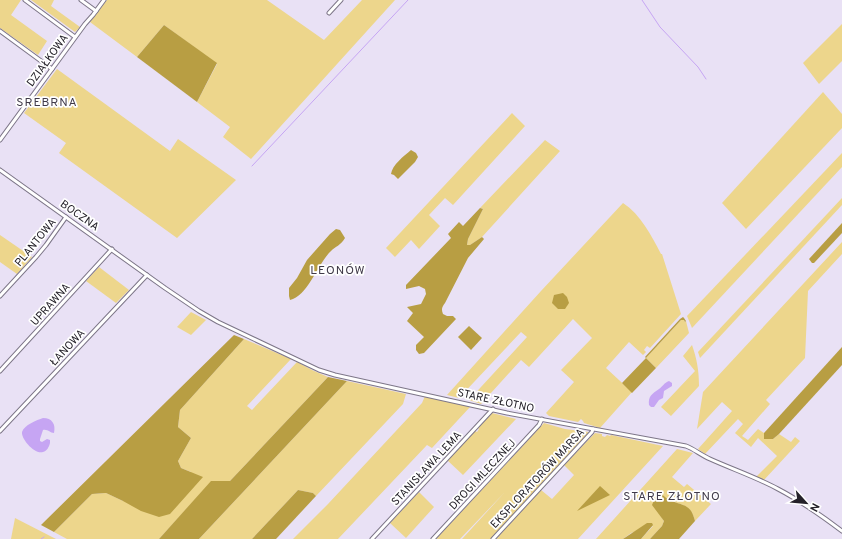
<svg xmlns="http://www.w3.org/2000/svg" width="842" height="539" viewBox="0 0 842 539" font-family="Overpass,sans-serif">
	<rect width="100%" height="100%" fill="#e9e1f5"/>
	<g fill="#edd68c">
		<polygon points="0,0 21,0 11,15 47,41 38,55 0,28"/>
		<polygon points="31,0 54,0 51,6 80,27 75,32"/>
		<polygon points="107,0 267,0 324,40 362,0 395,0 251,159 223,137 230,127 197,102 217,64 164,25 137,57 90,22"/>
		<polygon points="842,24 842,61 819,84 803,63"/>
		<polygon points="57,69 170,151 178,139 236,180 177,238 59,153 66,143 24,113"/>
		<polygon points="823,92 842,114 842,128 746,229 722,203"/>
		<polygon points="512,113 525,126 453,205 445,198 429,215 440,226 419,249 411,240 395,257 386,248"/>
		<polygon points="545,140 560,151 482,237 470,245 467,245 468,239 483,209 480,208"/>
		<polygon points="842,153 842,167 692,328 687,316"/>
		<polygon points="842,198 842,205 700,358 698,352"/>
		<path d="M623 203C641 215 651 235 661 254H662L681 314 650 348 647 346 644 350 646 352 643 355 629 342 606 368 632 392 600 428 584 423 583 421 581 419 578 422 549 416 546 413 574 382 561 370 592 338 573 319 529 367 521 360 481 404 469 400 527 337 521 332 459 398 447 395 541 291Z"/>
		<polygon points="0,235 32,257 17,274 0,262"/>
		<polygon points="842,242 842,254 808,291 805,358 766,400 770,404 742,436 748,440 758,429 764,433 765,439 773,439 779,434 791,442 795,437 800,441 764,480 756,477 777,456 758,438 751,447 735,433 743,424 738,419 705,454 698,449 732,411 722,402 697,429 703,392"/>
		<polygon points="99,267 129,290 116,303 86,281"/>
		<polygon points="191,312 206,320 191,335 177,327"/>
		<polygon points="681,320 684,320 685,322 686,321 689,333 656,368 646,358"/>
		<polygon points="244,339 291,359 247,406 252,410 297,362 312,370 328,377 230,481 211,482 159,539 67,539 54,532 92,494 106,493 123,501 191,472 181,468 178,461 191,438 178,427 180,410"/>
		<path d="M692 345C697 359 699 371 699 386L671 416 661 407 695 371 683 356Z"/>
		<polygon points="347,381 406,394 403,404 316,496 313,493 298,490 252,539 199,539"/>
		<polygon points="425,396 470,407 432,448 427,445 338,539 293,539 328,504 422,403"/>
		<polygon points="492,413 516,419 463,475 447,460 475,431 477,432 479,429 478,428"/>
		<polygon points="544,423 565,429 589,432 491,539 462,539 505,492 460,539 436,539"/>
		<polygon points="595,433 602,434 602,436 605,437 607,435 610,436 611,435 663,446 578,539 496,539 541,490 552,499 574,475 564,465"/>
		<path d="M677 449 693 453 672 477 684 487 687 484 711 504 695 521C691 506 684 505 670 501L659 513 664 521 662 526 650 539H641L653 526 631 533 623 539H596Z"/>
		<polygon points="419,492 434,507 406,538 390,523"/>
		<polygon points="15,518 56,539 11,539"/>
	</g>
	<g fill="#b89e43">
		<polygon points="164,25 217,63 197,102 137,57"/>
		<path d="M411 150 416 153 418 157 415 162 398 179 394 175 391 174C392 165 404 156 411 150Z"/>
		<path d="M480 208 483 209 468 239 467 245H470L482 237 484 239 468 258 445 303C442 307 441 309 443 314L447 316H453L456 319 424 353 419 354 416 350V345L424 337 407 321 413 313 407 307 421 304 426 294 425 289 419 286 406 289V285L451 238 448 234 459 222 463 226Z"/>
		<polygon points="842,223 842,233 814,263 812,263 809,259"/>
		<path d="M336 229 340 230 345 238C340 246 336 246 331 251 318 263 308 296 290 300L289 296V288L297 278 307 260 330 234Z"/>
		<polygon points="563,293 567,297 569,303 565,309 558,309 552,303 554,295"/>
		<polygon points="683,317 684,318 686,321 685,322 684,320 681,320 646,358 656,368 632,393 622,383 646,358 645,357 680,319"/>
		<polygon points="469,326 482,338 471,350 458,337"/>
		<polygon points="234,335 244,339 180,410 178,427 191,438 178,461 181,468 203,477 170,514 159,517 141,511 123,501 106,493 92,494 54,532 41,525"/>
		<polygon points="842,347 842,365 779,434 773,439 764,439 764,433"/>
		<polygon points="328,377 347,381 199,539 159,539 211,481 230,481"/>
		<polygon points="600,486 610,495 577,511"/>
		<polygon points="298,490 313,493 316,496 276,539 252,539"/>
		<path d="M661 494C664 496 668 500 672 501 685 506 691 505 695 521L679 539H650L662 526 664 521 652 505 655 498Z"/>
		<polygon points="647,523 652,523 653,525 641,539 623,539"/>
	</g>
	<g fill="#c6a5f3">
		<path d="M669 381 672 383V386L664 391 663 398 659 400 654 407H651L649 405C648 396 652 394 659 389 663 386 664 383 669 381Z"/>
		<path d="M43 418C52 418 56 424 54 433 50 433 48 429 43 430L40 439V441L42 442 47 439 50 440V443C49 447 47 451 43 452 35 455 21 439 22 432 24 425 37 420 43 418Z"/>
	</g>
	<g fill="none" stroke-linecap="round" stroke-linejoin="round">
		<g stroke="#c6a5f3" stroke-width="1">
			<polyline points="642,0 660,27 698,67 706,79"/>
			<polyline points="252,166 408,0"/>
			<polyline points="41,539 44,537"/>
		</g>
		<g stroke="#7d7688" stroke-width="5">
			<g id="minor">
				<polyline points="25,0 75,37"/>
				<polyline points="81,0 96,11"/>
				<polyline points="329,13 341,0"/>
				<polyline points="0,31 52,69"/>
				<polyline points="0,140 85,24 93,15 104,0"/>
				<path d="M0 170 165 288 199 311 218 322 319 370 335 375 507 413 686 446C694 449 701 455 710 459 732 469 756 477 778 489 801 501 822 516 842 531"/>
				<polyline points="0,296 36,257 46,245 66,217"/>
				<polyline points="0,371 112,249"/>
				<polyline points="0,431 147,275"/>
				<polyline points="372,539 493,409"/>
				<polyline points="433,539 539,425 542,419"/>
				<polyline points="493,539 592,432 593,429"/>
			</g>
		</g>
		<use href="#minor" stroke="#fff" stroke-width="3"/>
	</g>
	<g text-anchor="middle" stroke-width="3.5" stroke-linejoin="round" paint-order="stroke">
		<g font-size="11" fill="#242129" stroke="#fff">
			<text transform="translate(47 60) rotate(-54)" y="4">DZIAŁKOWA</text>
			<text transform="translate(80 215) rotate(35)" y="4">BOCZNA</text>
			<text transform="translate(35 242) rotate(-51)" y="4">PLANTOWA</text>
			<text transform="translate(50 304) rotate(-48)" y="4">UPRAWNA</text>
			<text transform="translate(67 347) rotate(-47)" y="4">ŁANOWA</text>
			<text transform="translate(496 400) rotate(12)" y="4">STARE ZŁOTNO</text>
			<text transform="translate(426 468) rotate(-47)" y="4">STANISŁAWA LEMA</text>
			<text transform="translate(482 474) rotate(-47)" y="4">DROGI MLECZNEJ</text>
			<text transform="translate(537 478) rotate(-47)" y="4">EKSPLORATORÓW MARSA</text>
		</g>
		<g font-size="12" letter-spacing="1" fill="#403a49" stroke="#fff">
			<text x="47" y="106">SREBRNA</text>
			<text x="338" y="274">LEONÓW</text>
			<text x="672" y="500">STARE ZŁOTNO</text>
		</g>
	</g>
	<g transform="translate(806 503) rotate(117)" stroke="#ffffff" stroke-width="3" paint-order="stroke">
	<path d="M0-3L7 15L0 10L-7 15Z" fill="#242129"/>
	<text y="-6" font-size="11" font-weight="bold" text-anchor="middle" fill="#242129">N</text>
	</g>
</svg>
